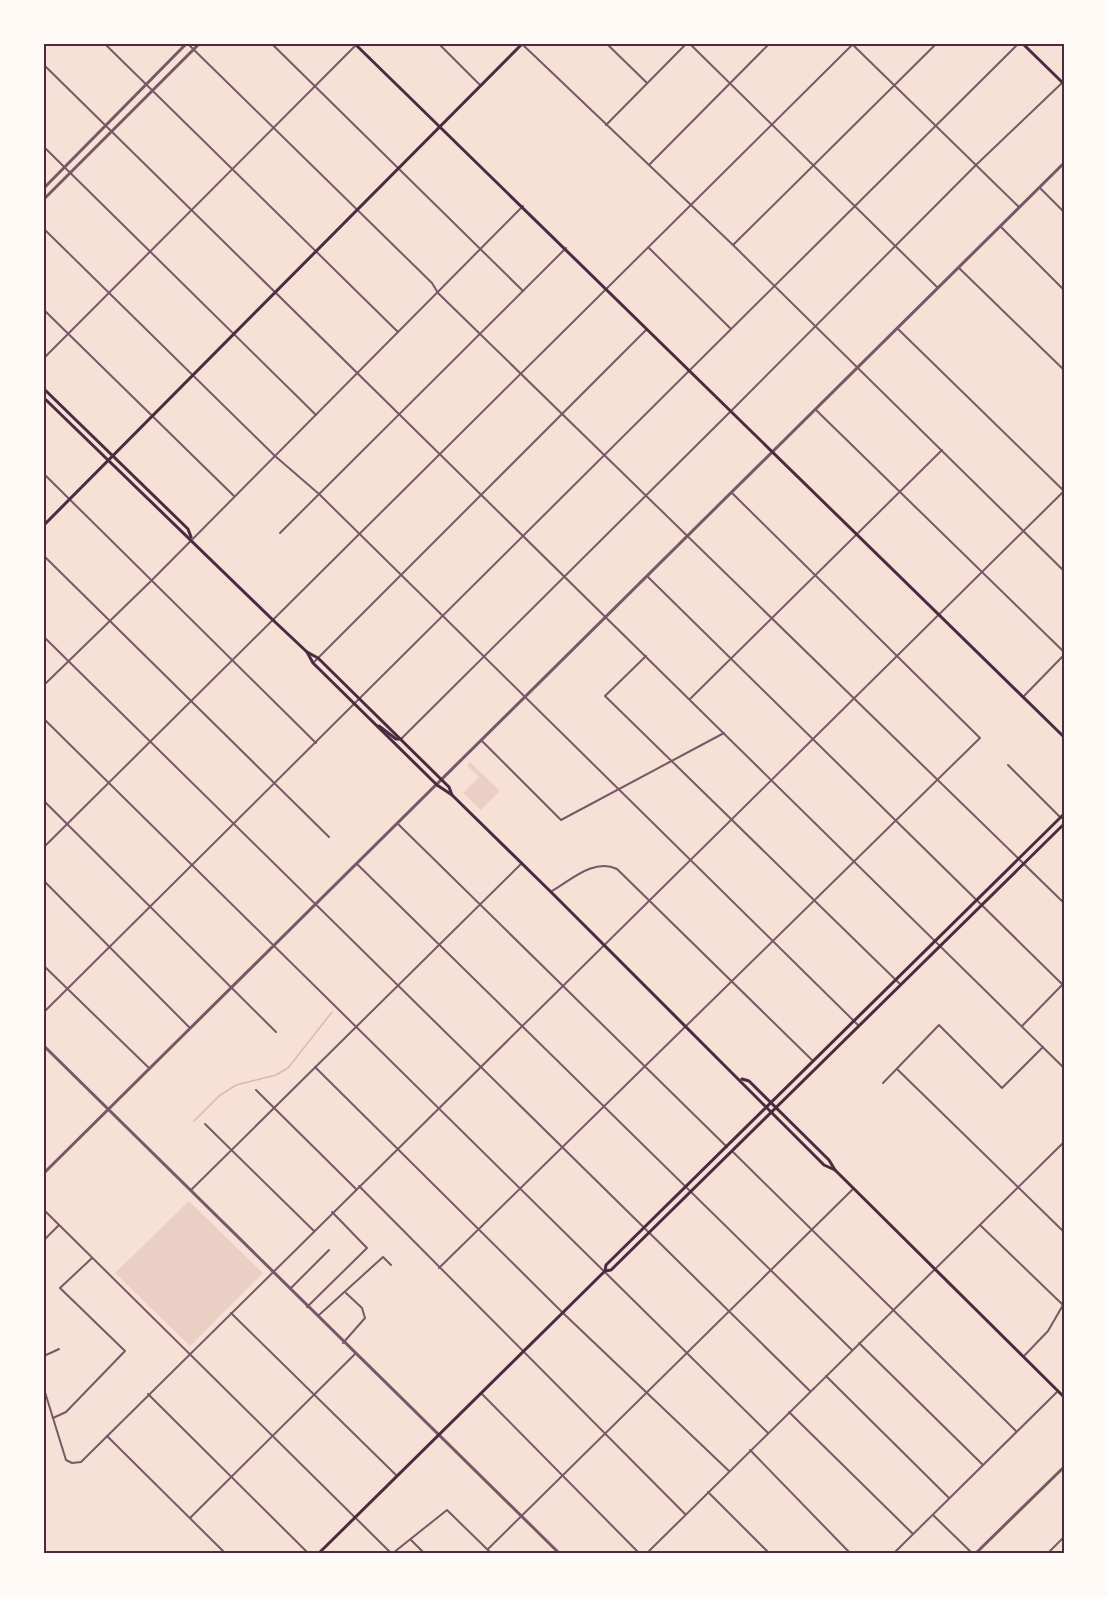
<svg xmlns="http://www.w3.org/2000/svg" width="1108" height="1597" viewBox="0 0 1108 1597" font-family="'Crimson Pro',serif">
	<rect width="100%" height="100%" fill="#f7e1d7"/>
	<g fill="#ebcfc5">
		<polygon points="470,762 500,791 481,810 463,793 479,777 467,765"/>
		<polygon points="189,1201 263,1273 190,1346 115,1273"/>
	</g>
	<g fill="none" stroke-linecap="round" stroke-linejoin="round">
		<polyline stroke="#dcb8b0" stroke-width="1.5" points="194,1121 219,1096 236,1085 276,1075 288,1068 332,1012"/>
		<g stroke="#755966" stroke-width="2">
			<polyline points="105,44 398,332"/>
			<polyline points="188,44 432,283 438,293 479,333 1064,903"/>
			<polyline points="272,44 523,291"/>
			<polyline points="439,44 481,86"/>
			<polyline points="522,44 733,245 1064,571"/>
			<polyline points="607,44 647,83"/>
			<polyline points="690,44 938,288"/>
			<polyline points="852,44 1019,207"/>
			<polyline points="44,65 1064,1068"/>
			<polyline points="606,125 686,44"/>
			<polyline points="44,147 316,415"/>
			<polyline points="649,165 769,44"/>
			<polyline points="1040,188 1064,212"/>
			<polyline points="1001,227 1064,290"/>
			<polyline points="44,229 275,456 319,494 859,1026"/>
			<polyline points="733,245 936,44"/>
			<polyline points="649,248 730,328"/>
			<polyline points="959,268 1064,370"/>
			<polyline points="44,310 234,496"/>
			<polyline points="898,329 1064,491"/>
			<polyline points="44,358 357,44"/>
			<polyline points="816,410 1064,652"/>
			<polyline points="731,411 976,165 1064,81"/>
			<polyline points="44,474 316,743"/>
			<polyline points="280,533 566,248"/>
			<polyline points="44,556 329,837"/>
			<polyline points="648,577 1063,985"/>
			<polyline points="44,637 810,1391"/>
			<polyline points="646,656 605,696 901,985"/>
			<polyline points="314,662 647,329"/>
			<polyline points="44,685 152,580 523,206"/>
			<polyline points="1023,697 1064,655"/>
			<polyline points="690,699 942,450"/>
			<polyline points="44,719 768,1433"/>
			<polyline points="401,739 731,411"/>
			<polyline points="482,741 561,820 724,733"/>
			<polyline points="1008,765 1061,818"/>
			<polyline points="44,801 276,1032"/>
			<polyline points="398,824 727,1147"/>
			<polyline points="44,847 853,44"/>
			<polyline points="357,864 852,1350"/>
			<polyline points="44,881 190,1028"/>
			<path d="M552 891C571 880 594 858 617 869L813 1061"/>
			<polyline points="44,966 149,1068"/>
			<polyline points="44,1012 1018,44"/>
			<polyline points="1022,1026 1064,983"/>
			<polyline points="315,1067 563,1313 729,1471"/>
			<polyline points="897,1069 1064,1232"/>
			<polyline points="883,1083 939,1025 1002,1088 1043,1047"/>
			<polyline points="256,1090 356,1189"/>
			<polyline points="205,1124 314,1231"/>
			<polyline points="732,1151 1016,1431"/>
			<polyline points="359,1186 685,1514"/>
			<polyline points="191,1190 522,863"/>
			<polyline points="44,1210 392,1554"/>
			<polyline points="980,1225 1063,1305 1048,1331 1024,1356"/>
			<polyline points="44,1240 59,1225"/>
			<polyline points="439,1268 980,738 732,493"/>
			<polyline points="290,1289 329,1250"/>
			<polyline points="307,1307 367,1248 332,1212"/>
			<polyline points="231,1313 396,1475"/>
			<polyline points="319,1315 383,1257 391,1265"/>
			<polyline points="343,1343 365,1318 362,1308 346,1293"/>
			<polyline points="859,1343 982,1464"/>
			<polyline points="44,1356 59,1349"/>
			<polyline points="826,1376 949,1498"/>
			<polyline points="44,1389 66,1460 72,1463 81,1462 1064,491"/>
			<polyline points="481,1393 640,1554"/>
			<polyline points="148,1394 309,1554"/>
			<polyline points="789,1412 913,1534"/>
			<polyline points="53,1418 66,1412 125,1351 60,1288 92,1258"/>
			<polyline points="107,1436 226,1554"/>
			<polyline points="750,1450 851,1554"/>
			<polyline points="708,1492 770,1554"/>
			<polyline points="933,1515 973,1554"/>
			<polyline points="190,1518 355,1354"/>
			<polyline points="411,1540 425,1554"/>
			<polyline points="488,1549 853,1189"/>
			<polyline points="393,1553 447,1510 492,1554"/>
			<polyline points="646,1554 1064,1142"/>
			<polyline points="893,1554 1058,1391"/>
			<polyline points="1047,1554 1064,1537"/>
		</g>
		<g stroke="#755966" stroke-width="3">
			<polyline points="44,188 186,44"/>
			<polyline points="44,199 199,44"/>
			<polyline points="44,1046 560,1554"/>
			<polyline points="44,1173 1064,163"/>
			<polyline points="975,1554 1064,1467"/>
		</g>
		<g stroke="#4a2c40" stroke-width="3">
			<polyline points="355,44 1064,737"/>
			<polyline points="1023,44 1064,84"/>
			<polyline points="44,389 188,529 191,537"/>
			<polyline points="44,398 274,621 307,652 318,658 449,787 452,795"/>
			<polyline points="44,525 522,44"/>
			<polyline points="307,652 313,663 437,785 452,795 551,892 824,1165 835,1170"/>
			<polyline points="379,726 396,739 401,739"/>
			<polyline points="742,1079 749,1081 829,1160 835,1170 1064,1397"/>
			<polyline points="605,1271 606,1265 1064,814"/>
			<polyline points="318,1554 605,1271 611,1270 1064,824"/>
		</g>
	</g>
	<rect width="1108" height="1597" fill="none" stroke="#fffaf5" stroke-width="90"/>
	<rect x="45" y="45" width="1018" height="1507" fill="none" stroke="#4a2c40" stroke-width="2"/>
</svg>
